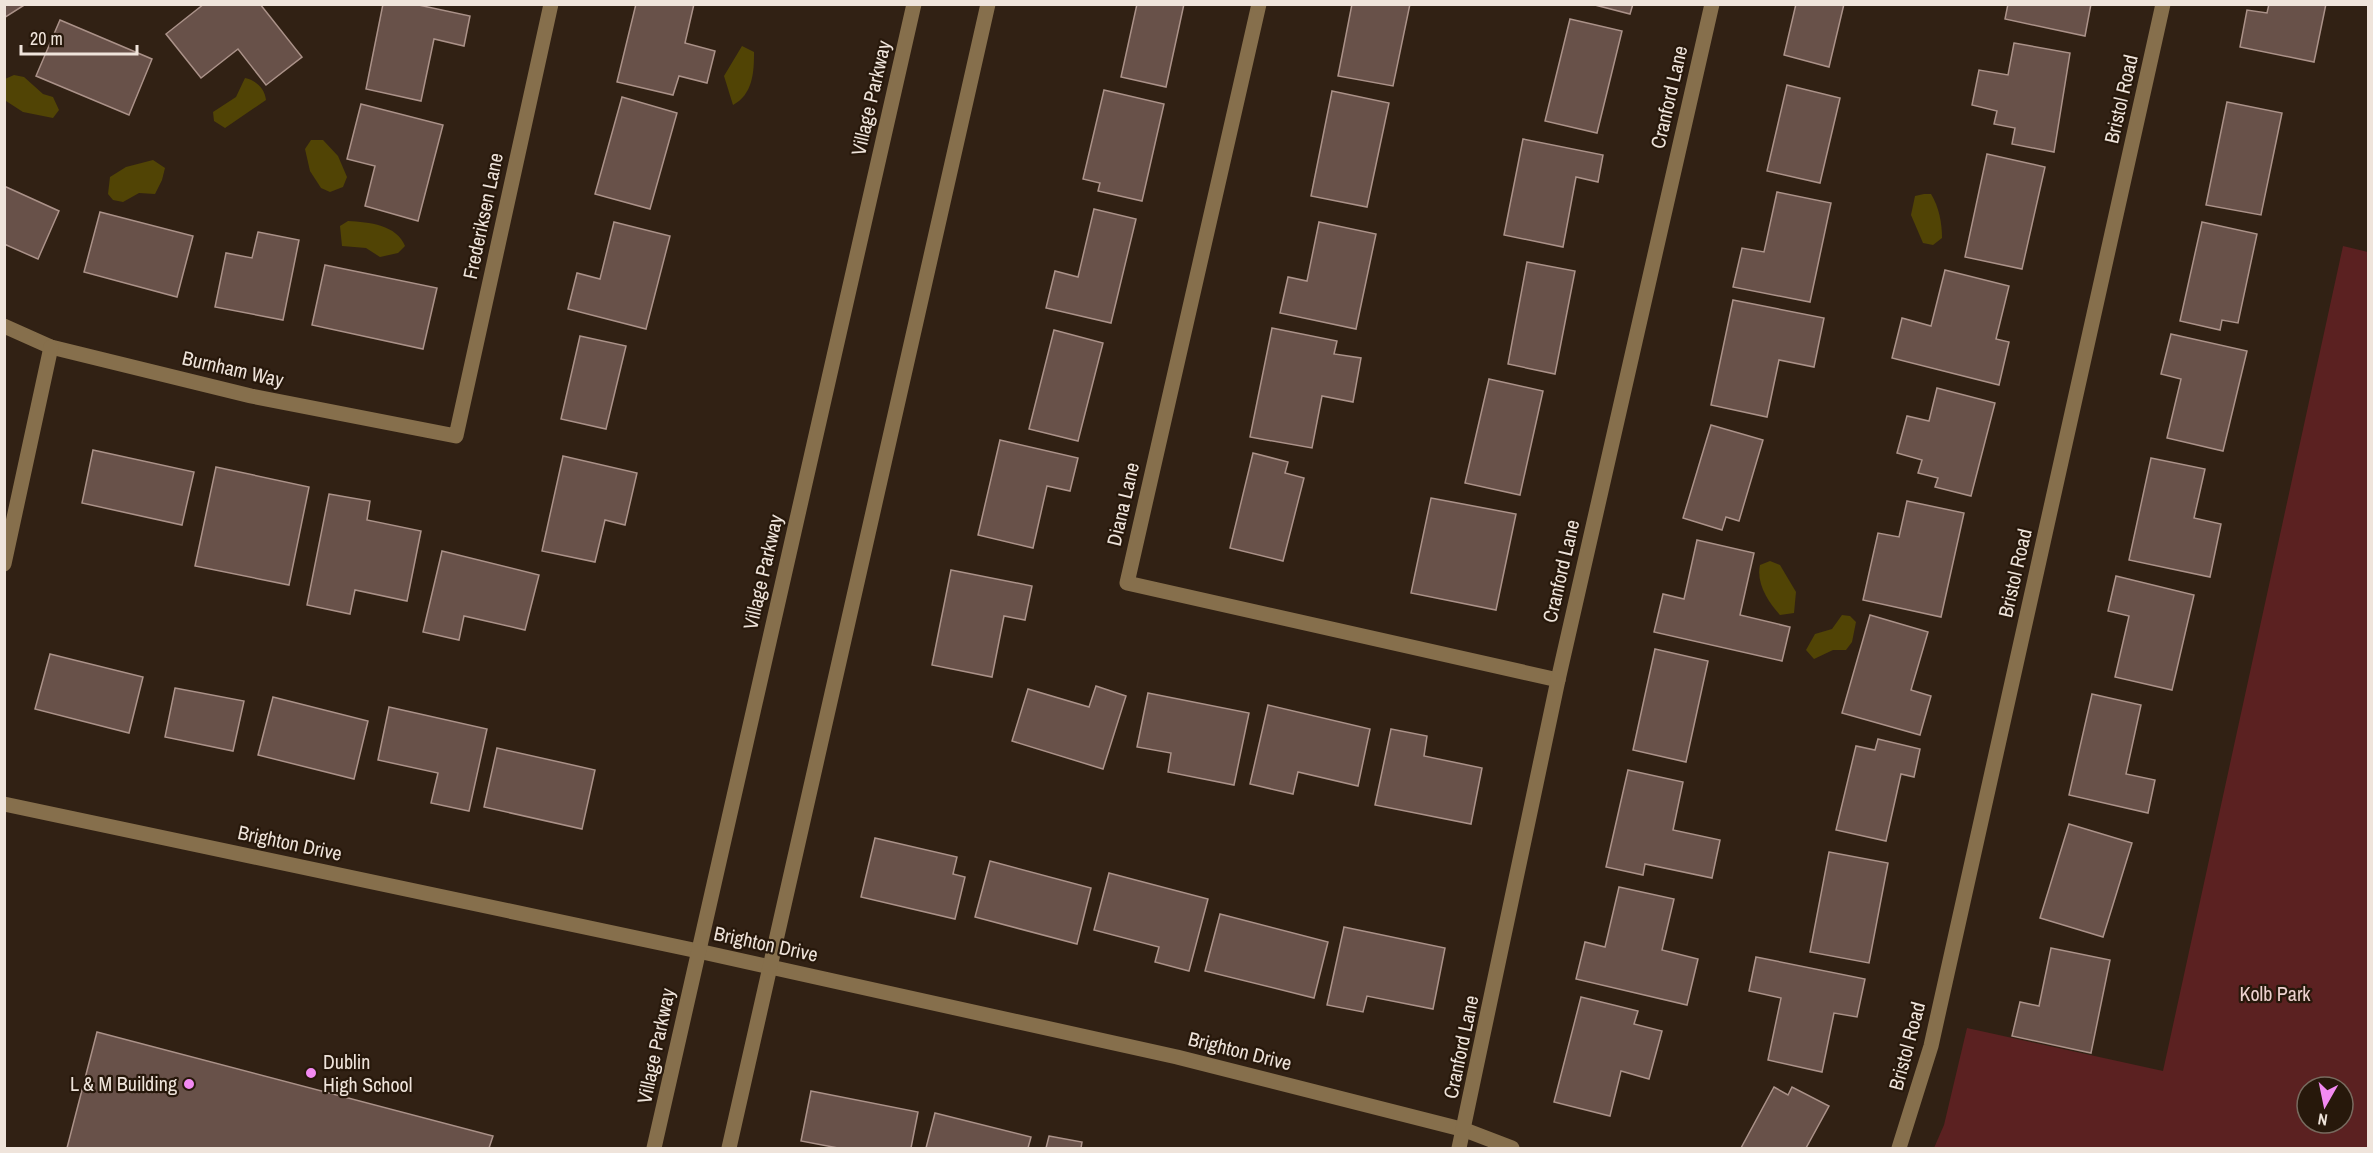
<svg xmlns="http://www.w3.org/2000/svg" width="2373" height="1153" viewBox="0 0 2373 1153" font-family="'Archivo Narrow',sans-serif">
	<rect width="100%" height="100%" fill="#312114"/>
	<path fill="#5b2121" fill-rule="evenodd" d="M2343 246 2368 252V1148H1934L1944 1125 1967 1028 2163 1071ZM2307 1087H2343V1123H2307Z"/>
	<g fill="#514405">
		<path d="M742 46 754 52C754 72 753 94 733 105L724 76Z"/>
		<polygon points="14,75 24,77 43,94 53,97 59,110 53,118 23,112 6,101 5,79"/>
		<path d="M245 78C256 80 265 89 266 100L225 128 214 121 213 112 236 97Z"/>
		<polygon points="311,140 323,140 338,156 347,177 343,187 330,192 321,188 310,171 305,149"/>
		<polygon points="153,160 165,168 162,180 155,194 139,193 123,202 113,200 108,194 110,177 126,167"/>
		<path d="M1924 194H1931C1939 207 1942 223 1942 238L1933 245 1923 243 1911 215 1915 196Z"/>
		<path d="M348 221C369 222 397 225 405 246L398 253 380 257 366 248 342 246 340 226Z"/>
		<path d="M1770 561 1780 565 1796 592 1794 613 1780 615C1768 602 1756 583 1760 565Z"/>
		<polygon points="1842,615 1850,616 1856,622 1852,642 1846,650 1833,650 1814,659 1806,650 1815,634 1832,629"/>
	</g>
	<g fill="#685149" stroke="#ab9289" stroke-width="1.5">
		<polygon points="4,4 26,4 4,18"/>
		<polygon points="204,4 260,4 302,57 266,85 238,49 201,78 166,34"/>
		<polygon points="383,4 414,4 470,16 464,46 434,39 421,101 366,89"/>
		<polygon points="636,4 694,4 685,43 715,51 707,83 679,76 673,95 617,82"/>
		<polygon points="1137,4 1184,4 1166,87 1121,77"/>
		<polygon points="1352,4 1410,4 1393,86 1338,76"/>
		<polygon points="1591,4 1633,4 1630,14"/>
		<polygon points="1796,4 1844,4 1829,67 1784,55"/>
		<polygon points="2008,4 2091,4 2085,36 2005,19"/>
		<polygon points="2269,4 2326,4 2314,62 2240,47 2247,10 2267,13"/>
		<polygon points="1570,19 1622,31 1597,133 1545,121"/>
		<polygon points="60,20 152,59 129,115 36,76"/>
		<polygon points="2014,43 2070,53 2054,152 2012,144 2015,128 1994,124 1997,111 1972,105 1979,70 2008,75"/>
		<polygon points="1787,85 1840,98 1820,183 1767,171"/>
		<polygon points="1104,90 1164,104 1142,201 1098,191 1100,183 1083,179"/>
		<polygon points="1332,91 1389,103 1367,207 1311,196"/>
		<polygon points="622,97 677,113 650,209 595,194"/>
		<polygon points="2227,102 2282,113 2261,215 2206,205"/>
		<polygon points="361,104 443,125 418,221 365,206 375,166 347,159"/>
		<polygon points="1523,139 1603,155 1598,182 1576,177 1563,247 1504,235"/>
		<polygon points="1987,154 2045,167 2022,269 1965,257"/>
		<polygon points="4,186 59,211 38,259 4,244"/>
		<polygon points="1777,192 1831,203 1810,302 1733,287 1742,248 1764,252"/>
		<polygon points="1094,209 1136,219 1111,323 1046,308 1055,271 1078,277"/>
		<polygon points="100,212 193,236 177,297 84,272"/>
		<polygon points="614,222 670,236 646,329 568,309 577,273 600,279"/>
		<polygon points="1319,222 1376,234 1356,329 1280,313 1288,277 1307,281"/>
		<polygon points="2202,222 2257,234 2238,323 2222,320 2220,330 2180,321"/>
		<polygon points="258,232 299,240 283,320 215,307 226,253 252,258"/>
		<polygon points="1527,262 1575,271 1555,374 1508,364"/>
		<polygon points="325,265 437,288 423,349 312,325"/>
		<polygon points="1945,270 2009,286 1996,339 2009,342 1999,385 1892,358 1902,318 1931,326"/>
		<polygon points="1733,300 1824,318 1814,367 1779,360 1767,417 1711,405"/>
		<polygon points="1272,328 1337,341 1334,354 1361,358 1353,402 1322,396 1312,448 1250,437"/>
		<polygon points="1054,330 1103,343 1078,441 1029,429"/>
		<polygon points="2171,334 2247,351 2223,451 2167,438 2181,379 2161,374"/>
		<polygon points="580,336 626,346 606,429 561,419"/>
		<polygon points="1489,379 1543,391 1520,495 1465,483"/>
		<polygon points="1937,388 1995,403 1971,496 1935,487 1938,478 1918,473 1922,460 1897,453 1907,416 1929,421"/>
		<polygon points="1711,425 1763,440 1739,521 1726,517 1722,530 1683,518"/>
		<polygon points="1000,440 1078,458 1070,491 1047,486 1033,548 978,535"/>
		<polygon points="93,450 194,472 182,525 82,503"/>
		<polygon points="1253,453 1288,462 1285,473 1304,478 1283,561 1230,548"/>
		<polygon points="563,456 637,473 625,525 605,520 595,562 542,551"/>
		<polygon points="2151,458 2205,469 2194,518 2221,524 2210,577 2129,560"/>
		<polygon points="216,467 309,487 289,585 195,566"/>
		<polygon points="329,494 370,501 367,520 421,531 407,601 355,590 350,614 307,605"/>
		<polygon points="1431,498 1516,514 1496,610 1411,593"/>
		<polygon points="1907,501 1964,513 1941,617 1863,600 1878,533 1899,537"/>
		<polygon points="1697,540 1754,553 1740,615 1790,627 1782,661 1654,632 1663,594 1684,599"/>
		<polygon points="442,551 539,575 525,630 464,616 459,640 423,632"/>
		<polygon points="951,570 1032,586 1025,620 1004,616 992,677 932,665"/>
		<polygon points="2116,576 2194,595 2172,690 2115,677 2129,616 2108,611"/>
		<polygon points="1870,615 1928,632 1911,690 1931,696 1920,735 1842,713"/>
		<polygon points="1655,649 1708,661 1686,762 1633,750"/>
		<polygon points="50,654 143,677 129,733 35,709"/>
		<polygon points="1096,686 1126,696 1103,769 1012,741 1028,689 1089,707"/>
		<polygon points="175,688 244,701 233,751 165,737"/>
		<polygon points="1148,693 1249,713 1234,785 1168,772 1171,753 1137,747"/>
		<polygon points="2092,694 2141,705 2126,774 2155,780 2148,813 2069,795"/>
		<polygon points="273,697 368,721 354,779 258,755"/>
		<polygon points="1268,705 1370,729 1358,786 1298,772 1293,794 1250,784"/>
		<polygon points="389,707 487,729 469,811 431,803 438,773 378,760"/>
		<polygon points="1391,729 1427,736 1424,756 1482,768 1471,824 1375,805"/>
		<polygon points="1878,739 1920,749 1914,777 1901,774 1886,841 1836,830 1856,746 1875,750"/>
		<polygon points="497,748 595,770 582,829 484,807"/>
		<polygon points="1628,770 1683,782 1673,830 1720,840 1712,878 1645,864 1643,875 1606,867"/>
		<polygon points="2069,824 2132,843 2103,937 2040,918"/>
		<polygon points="875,838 957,857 953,874 965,877 955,919 861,897"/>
		<polygon points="1829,852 1888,863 1869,963 1810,952"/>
		<polygon points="990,861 1091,888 1077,944 975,917"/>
		<polygon points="1109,873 1208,899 1189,971 1155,962 1159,947 1094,930"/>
		<polygon points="1619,887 1674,899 1662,950 1698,959 1687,1005 1576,979 1585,942 1605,947"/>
		<polygon points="1220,914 1328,942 1314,998 1205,971"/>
		<polygon points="1344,927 1445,948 1433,1009 1367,996 1363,1012 1327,1005"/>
		<polygon points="2051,948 2110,960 2091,1053 2012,1036 2020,1002 2039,1006"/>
		<polygon points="1756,957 1865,979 1857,1017 1834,1013 1822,1072 1768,1060 1781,998 1749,991"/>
		<polygon points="1581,997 1638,1011 1634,1024 1662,1031 1649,1079 1621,1071 1610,1116 1554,1102"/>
		<polygon points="97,1032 493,1136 489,1148 67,1148"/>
		<polygon points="1774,1087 1788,1095 1792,1087 1829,1106 1806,1148 1741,1148"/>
		<polygon points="811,1091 918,1112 911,1148 838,1148 801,1141"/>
		<polygon points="935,1113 1031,1137 1028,1148 926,1148"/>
		<polygon points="1049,1136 1082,1142 1081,1148 1046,1148"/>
	</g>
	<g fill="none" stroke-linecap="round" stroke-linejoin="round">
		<g stroke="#866f4c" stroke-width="15">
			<polyline points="1259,4 1127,583 1558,680"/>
			<polyline points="4,326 51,347 251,396 456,436 551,4"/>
			<polyline points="4,564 51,347"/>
			<polyline points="4,804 698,951 1177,1057 1465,1130 1512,1148"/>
			<polyline points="654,1148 914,4"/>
			<polyline points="729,1148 988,4"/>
			<polyline points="1459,1148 1558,680 1712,4"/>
			<polyline points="1899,1148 1931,1046 2163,4"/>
		</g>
	</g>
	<g fill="#f38af2" stroke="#27180b" stroke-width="2">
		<circle cx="311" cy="1073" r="6"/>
		<circle cx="189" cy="1084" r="6"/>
	</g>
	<g text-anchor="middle" stroke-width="4.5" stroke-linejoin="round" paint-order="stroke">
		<g font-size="20" fill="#efe4db" stroke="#27180b">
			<text transform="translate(1669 97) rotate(-77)" y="7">Cranford Lane</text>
			<text transform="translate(871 98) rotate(-77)" y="7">Village Parkway</text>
			<text transform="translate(2121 99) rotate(-77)" y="7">Bristol Road</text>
			<text transform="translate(483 216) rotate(-78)" y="7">Frederiksen Lane</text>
			<text transform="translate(233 369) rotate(13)" y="7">Burnham Way</text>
			<text transform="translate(1123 504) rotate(-77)" y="7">Diana Lane</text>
			<text transform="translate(1561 571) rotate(-77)" y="7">Cranford Lane</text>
			<text transform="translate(763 572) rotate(-77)" y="7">Village Parkway</text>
			<text transform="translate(2015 573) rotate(-77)" y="7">Bristol Road</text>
			<text transform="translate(290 843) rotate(12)" y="7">Brighton Drive</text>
			<text transform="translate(766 944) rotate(12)" y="7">Brighton Drive</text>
			<text transform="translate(656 1046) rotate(-78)" y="7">Village Parkway</text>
			<text transform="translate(1907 1046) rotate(-75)" y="7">Bristol Road</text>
			<text transform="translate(1461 1047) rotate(-78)" y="7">Cranford Lane</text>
			<text transform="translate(1240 1051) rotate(14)" y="7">Brighton Drive</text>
		</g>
		<g font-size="20" fill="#edd1cf" stroke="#27180b">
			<text x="2275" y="1001">Kolb Park</text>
		</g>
		<g font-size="20" fill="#efe4db" stroke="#27180b" text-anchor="start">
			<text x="323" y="1069">Dublin<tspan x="323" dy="23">High School</tspan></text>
			<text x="177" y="1091" text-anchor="end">L &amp; M Building</text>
		</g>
	</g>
	<rect width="2373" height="1153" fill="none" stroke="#efe4db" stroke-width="12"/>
	<g transform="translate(2325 1105) rotate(189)"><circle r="28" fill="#27180b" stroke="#776a5e" stroke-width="1.5"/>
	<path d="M0-4.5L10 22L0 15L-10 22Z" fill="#f38af2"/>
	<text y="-9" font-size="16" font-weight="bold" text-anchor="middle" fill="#efe4db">N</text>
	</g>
	<path d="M21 45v9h116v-9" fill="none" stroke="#efe4db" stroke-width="3"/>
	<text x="30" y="45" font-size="18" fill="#efe4db" stroke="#27180b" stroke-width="4.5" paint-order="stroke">20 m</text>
</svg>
